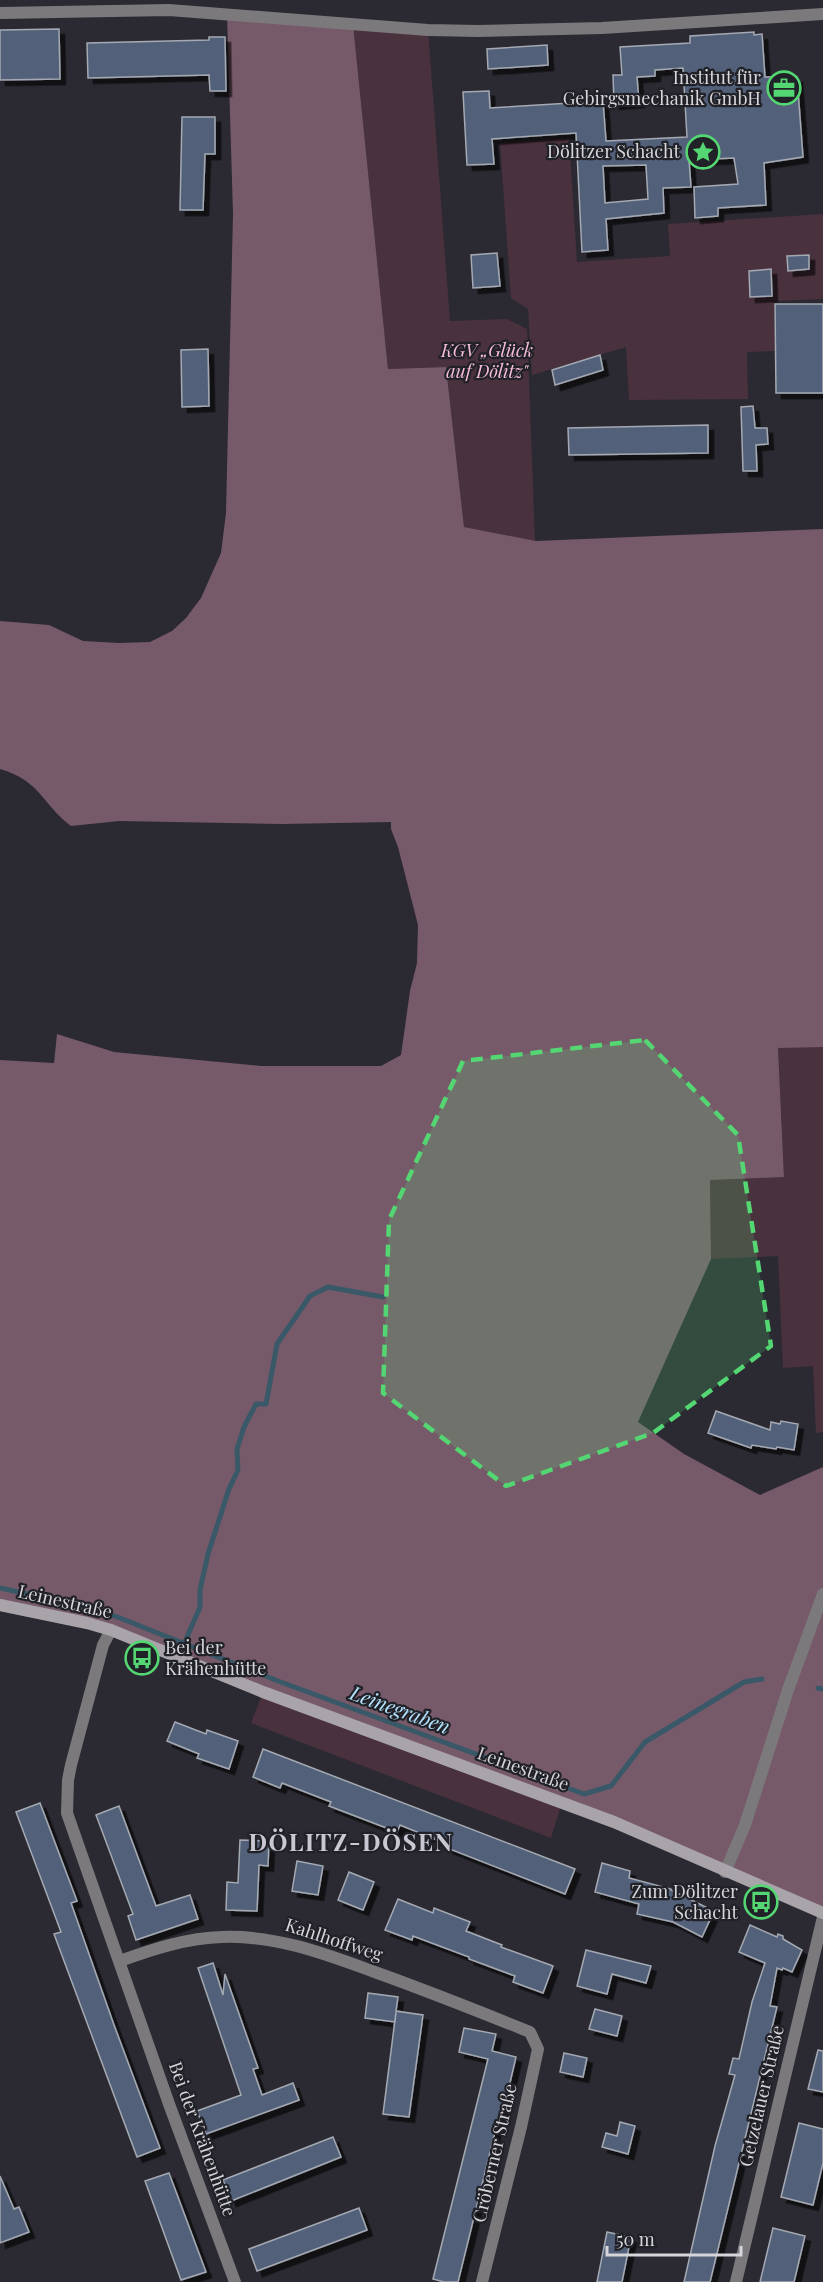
<svg xmlns="http://www.w3.org/2000/svg" width="823" height="2282" viewBox="0 0 823 2282" font-family="'Playfair Display',serif">
	<defs>
		<filter id="shadow"><feDropShadow dx="5.5" dy="5.5" stdDeviation="0" flood-color="#0009"/></filter>
	</defs>
	<rect width="100%" height="100%" fill="#2b2a32"/>
	<g fill="#4a313e">
		<polygon points="353,24 428,30 450,321 507,319 527,329 535,541 464,527 446,367 388,369"/>
		<polygon points="569,138 577,262 670,256 668,224 823,214 823,299 774,301 775,351 747,352 748,399 629,400 626,347 532,375 528,309 511,298 500,143"/>
		<polygon points="778,1047 823,1047 823,1432 816,1433 813,1366 783,1368 778,1256 711,1259 710,1179 784,1176"/>
		<polygon points="263,1692 562,1802 551,1838 251,1723"/>
	</g>
	<path fill="#775a69" d="M227 14 353 24 388 369 446 367 464 527 536 541 823 529V1047L778 1048 784 1177 710 1180 711 1259 638 1422 684 1454 760 1495 823 1467V1913L725 1872 111 1630 0 1605V1060L54 1063 57 1034 114 1052 261 1066H381L401 1055 410 991 417 963 418 925 398 847 391 829V822L282 824 119 821 71 826C41 803 41 781 0 769V621L49 625 83 641 119 643 150 642 172 631 186 618 201 598 221 553 226 513 233 214Z"/>
	<g fill="none" stroke-linecap="round" stroke-linejoin="round">
		<g stroke="#395868" stroke-width="5">
			<polyline points="0,1588 91,1608 120,1618 278,1681 584,1794 611,1786 645,1742 744,1682 762,1679"/>
			<polyline points="184,1644 200,1607 200,1590 208,1554 229,1489 238,1470 237,1449 244,1427 256,1404 266,1404 277,1344 310,1296 328,1287 383,1297"/>
			<polyline points="818,1688 823,1689"/>
		</g>
	</g>
	<g fill="#52617a" stroke="#a4a9b2" stroke-width="1.5" fill-rule="evenodd" filter="url(#shadow)">
		<polygon points="59,29 60,79 0,80 0,30"/>
		<path d="M754 32V35L762 34 765 77H797L803 157 764 163 766 205 718 208V216L695 218 694 187 738 184 734 158 689 160 691 187 663 188 664 213 606 219 608 250 582 252 576 133 492 139 494 164 467 165 463 92 489 91 490 108 603 101 606 141 687 137 683 68 655 70V76L637 77 639 102 614 104 613 75H622L620 47 690 43V36ZM646 165 648 199 605 203 603 166Z"/>
		<polygon points="209,37 225,37 226,91 210,91 209,75 88,78 87,43 209,40"/>
		<polygon points="547,45 548,65 488,69 487,49"/>
		<polygon points="182,117 215,117 215,154 205,154 203,210 180,210"/>
		<polygon points="497,253 500,286 473,288 471,255"/>
		<polygon points="809,255 809,269 788,271 787,256"/>
		<polygon points="771,269 772,296 750,297 749,271"/>
		<polygon points="775,304 823,304 823,393 776,393"/>
		<polygon points="208,349 209,406 182,407 181,350"/>
		<polygon points="600,355 603,370 555,385 552,370"/>
		<polygon points="753,406 755,428 767,428 768,444 756,445 757,471 743,471 741,407"/>
		<polygon points="708,425 708,453 569,455 568,428"/>
		<polygon points="716,1411 770,1430 771,1422 780,1424 781,1421 798,1424 794,1450 777,1447 776,1449 752,1445 751,1448 708,1433"/>
		<polygon points="175,1722 206,1734 207,1730 238,1741 229,1769 197,1758 199,1754 167,1741"/>
		<polygon points="263,1749 575,1869 565,1894 447,1848 449,1845 400,1825 397,1832 329,1806 331,1802 282,1783 280,1788 253,1777"/>
		<polygon points="40,1803 77,1901 71,1903 114,2025 160,2148 137,2157 54,1934 61,1932 16,1812"/>
		<polygon points="119,1806 156,1906 190,1895 198,1919 136,1940 128,1916 133,1914 96,1815"/>
		<polygon points="240,1840 269,1841 268,1866 259,1865 257,1911 226,1910 227,1882 238,1883"/>
		<polygon points="297,1861 323,1866 318,1895 292,1891"/>
		<polygon points="602,1863 630,1871 629,1878 671,1889 671,1890 714,1911 702,1937 673,1922 637,1914 639,1904 595,1892"/>
		<polygon points="349,1872 374,1882 363,1910 338,1900"/>
		<polygon points="398,1899 433,1913 434,1908 470,1922 466,1931 502,1945 501,1947 553,1966 543,1993 513,1982 515,1976 469,1959 469,1957 413,1936 412,1940 385,1930"/>
		<polygon points="750,1925 777,1937 778,1934 783,1936 783,1939 802,1950 792,1972 783,1968 782,1970 777,1968 770,2006 777,2007 710,2282 684,2282 715,2146 735,2075 729,2074 733,2058 739,2059 752,2002 765,1963 739,1952"/>
		<polygon points="586,1950 651,1966 646,1983 612,1974 607,1994 577,1986"/>
		<polygon points="213,1963 223,1995 225,1974 258,2068 253,2069 262,2095 293,2083 299,2100 206,2134 197,2111 241,2095 198,1968"/>
		<polygon points="368,1993 398,1997 396,2011 423,2015 409,2117 383,2114 396,2012 395,2022 365,2018"/>
		<polygon points="595,2009 622,2016 617,2036 589,2029"/>
		<polygon points="464,2028 496,2034 492,2051 516,2057 501,2121 498,2120 458,2282 444,2282 433,2279 488,2059 459,2052"/>
		<polygon points="818,2050 823,2051 823,2092 808,2089"/>
		<polygon points="564,2053 587,2058 583,2077 560,2072"/>
		<polygon points="620,2122 635,2126 628,2154 602,2147 606,2133 617,2136"/>
		<polygon points="799,2123 823,2129 823,2163 813,2205 781,2197"/>
		<polygon points="333,2137 341,2157 231,2201 223,2180"/>
		<polygon points="169,2173 206,2272 181,2280 145,2181"/>
		<polygon points="0,2176 14,2209 19,2207 29,2232 0,2243"/>
		<polygon points="359,2208 367,2230 257,2271 249,2249"/>
		<polygon points="773,2228 805,2236 794,2282 760,2282"/>
		<polygon points="607,2232 631,2237 622,2282 597,2282"/>
	</g>
	<g fill="none" stroke-linecap="round" stroke-linejoin="round">
		<g stroke="#7b797c" stroke-width="12">
			<polyline points="0,13 169,10 428,30 478,31 602,28 823,14"/>
			<polyline points="111,1630 103,1645 71,1765 68,1780 67,1813 169,2104 235,2282"/>
			<polyline points="725,1872 745,1825 788,1690 823,1594"/>
			<path d="M120 1961C153 1949 187 1938 222 1937 275 1935 323 1953 372 1971 425 1990 478 2011 530 2032L538 2049 521 2127 482 2282"/>
			<polyline points="736,2282 823,1917"/>
		</g>
		<polyline stroke="#a8a4aa" stroke-width="12" points="0,1605 87,1623 111,1630 263,1692 614,1822 823,1913"/>
	</g>
	<path fill="#54d672" fill-opacity="0.2" stroke="#54d672" stroke-width="4.5" stroke-dasharray="12 8" stroke-linejoin="round" d="M645 1040 738 1135 771 1346 653 1433 506 1486 383 1393 389 1220 463 1061Z"/>
	<defs>
		<g id="office-ring" transform="scale(1.725)"><circle r="9.5" fill="#212128" stroke="#54d672" stroke-width="1.5"/><path d="M-6-3h4V-5.5h4V-3h4V5H-6ZM-1-4.5V-3h2v-1.5ZM-6 0V1H6V0Z" fill="#54d672"/></g>
		<g id="sight-ring" transform="scale(1.725)"><circle r="9.5" fill="#212128" stroke="#54d672" stroke-width="1.5"/><path d="M0-6L1.8-2.2L6-1.7L2.9 1.2L3.7 5.4L0 3.3L-3.7 5.4L-2.9 1.2L-6-1.7L-1.8-2.2Z" fill="#54d672"/></g>
		<g id="bus-ring" transform="scale(1.725)"><circle r="9.5" fill="#212128" stroke="#54d672" stroke-width="1.5"/><path d="M-5-6H5V4H4V6H2V4H-2V6H-4V4H-5ZM-3.5-4V0h7V-4ZM-3.5 1.2v1.5H-2V1.2ZM2 1.2v1.5H3.5V1.2Z" fill="#54d672"/></g>
	</defs>
	<g fill-rule="evenodd">
		<use href="#office-ring" x="784" y="88"/>
		<use href="#sight-ring" x="703" y="152"/>
		<use href="#bus-ring" x="142" y="1658"/>
		<use href="#bus-ring" x="761" y="1902"/>
	</g>
	<g text-anchor="middle" stroke-width="4.5" stroke-linejoin="round" paint-order="stroke">
		<g font-size="18" fill="#d6d5da" stroke="#212128" text-anchor="end">
			<text x="761" y="84">Institut für<tspan x="761" dy="21">Gebirgsmechanik GmbH</tspan></text>
			<text x="680" y="158">Dölitzer Schacht</text>
			<text x="165" y="1654" text-anchor="start">Bei der<tspan x="165" dy="21">Krähenhütte</tspan></text>
			<text x="738" y="1898">Zum Dölitzer<tspan x="738" dy="21">Schacht</tspan></text>
		</g>
		<g font-size="18" font-style="italic" fill="#f5bcda" stroke="#212128">
			<text x="487" y="357">KGV „Glück<tspan x="487" dy="21">auf Dölitz"</tspan></text>
		</g>
		<g font-size="18" fill="#d6d5da" stroke="#212128">
			<text transform="translate(65 1602) rotate(13)" y="6">Leinestraße</text>
			<text transform="translate(523 1769) rotate(20)" y="6">Leinestraße</text>
			<text transform="translate(334 1940) rotate(18)" y="6">Kahlhoffweg</text>
			<text transform="translate(762 2096) rotate(-77)" y="6">Getzelauer Straße</text>
			<text transform="translate(202 2139) rotate(70)" y="6">Bei der Krähenhütte</text>
			<text transform="translate(495 2153) rotate(-77)" y="6">Cröberner Straße</text>
		</g>
		<g font-size="20" font-style="italic" fill="#b3e2fc" stroke="#212128">
			<text transform="translate(400 1710) rotate(20)" y="7">Leinegraben</text>
		</g>
		<g font-size="24" font-weight="bold" letter-spacing="1.5" fill="#c9c8d2" stroke="#212128">
			<text x="351" y="1851">DÖLITZ-DÖSEN</text>
		</g>
	</g>
	<path d="M607 2246v9h134v-9" fill="none" stroke="#d6d5da" stroke-width="3"/>
	<text x="616" y="2246" font-size="18" fill="#d6d5da" stroke="#212128" stroke-width="4.5" paint-order="stroke">50 m</text>
</svg>
